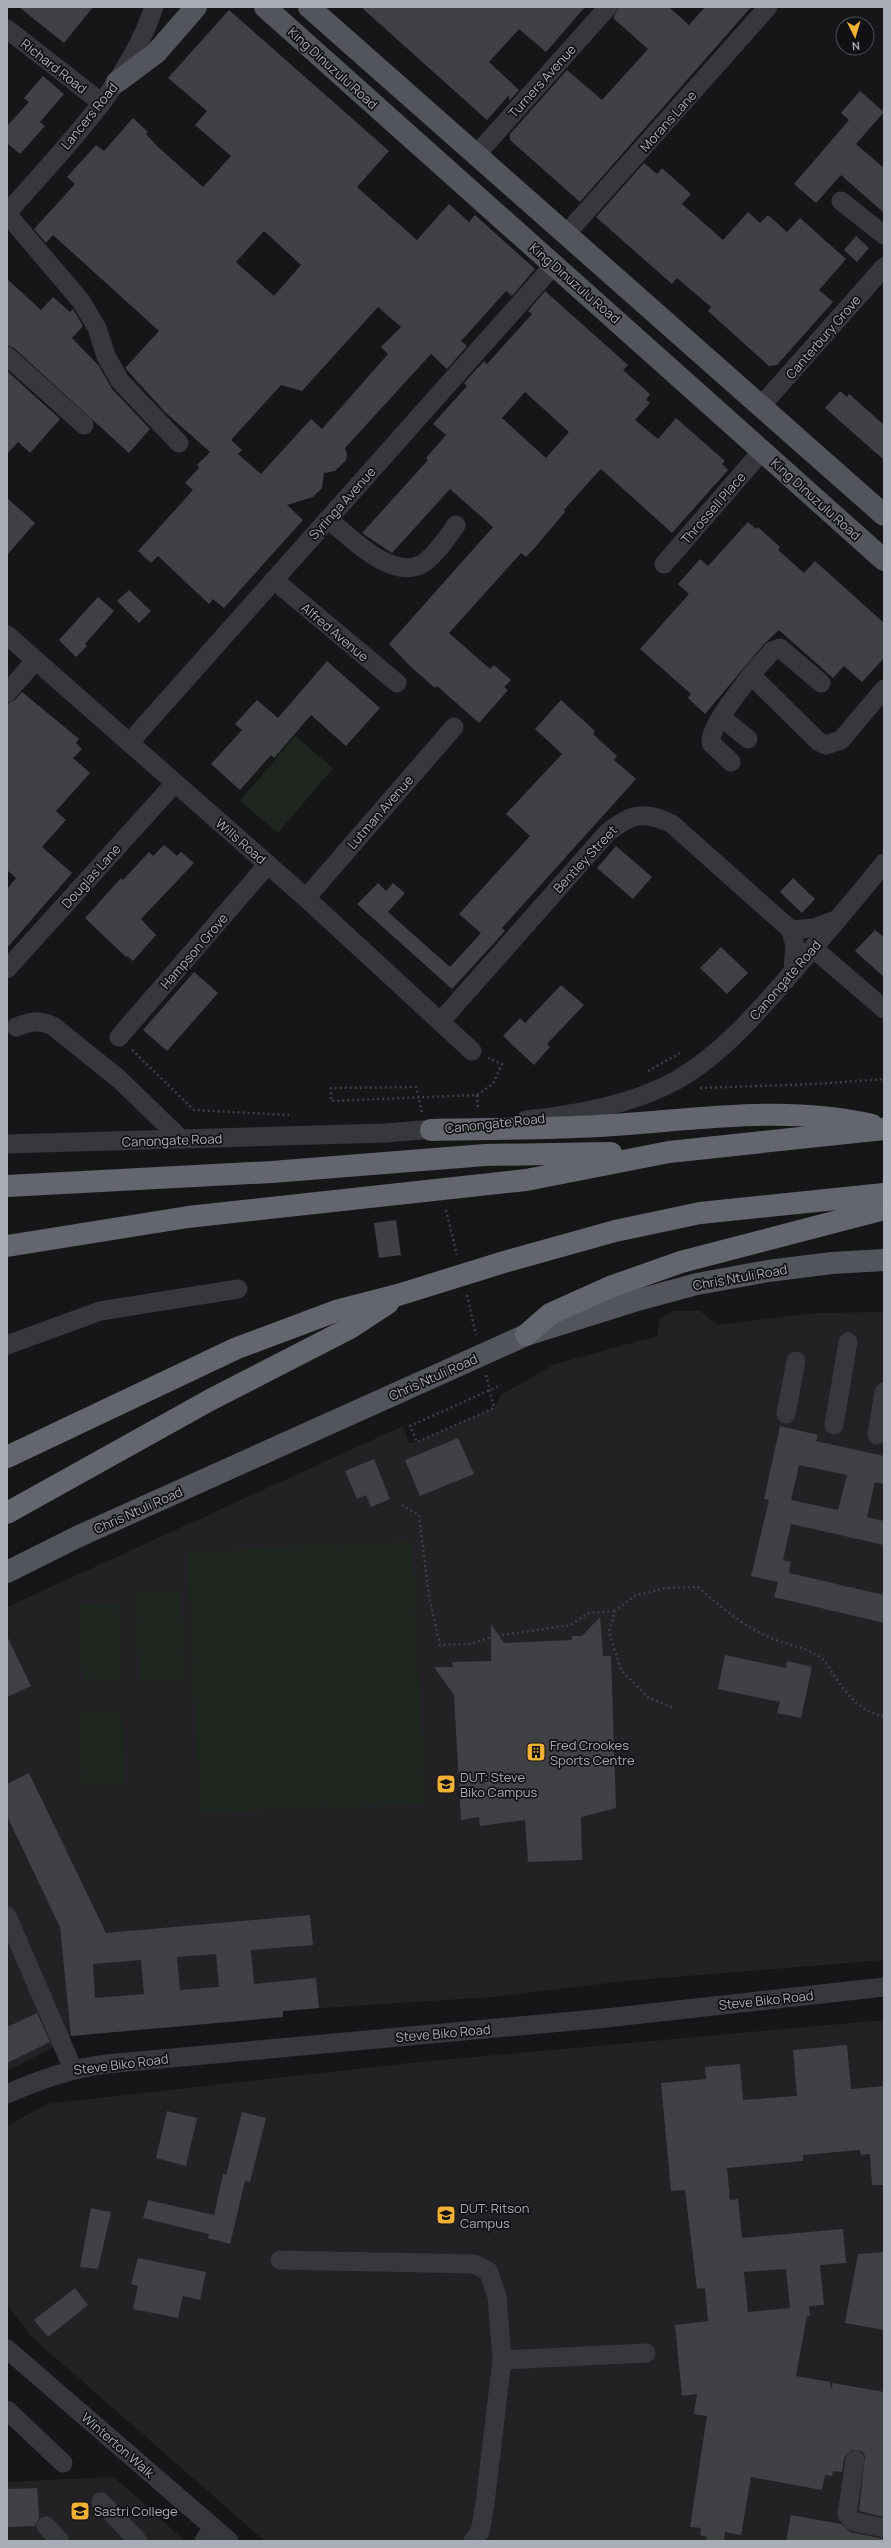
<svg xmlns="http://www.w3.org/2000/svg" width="891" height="2548" viewBox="0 0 891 2548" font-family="Manrope,sans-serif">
	<rect width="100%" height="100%" fill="#161618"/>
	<g fill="#222225">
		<polygon points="674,1311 700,1311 718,1325 815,1313 884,1312 884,1960 625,1981 493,1997 322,2008 77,2029 62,2043 7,2071 7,1607 403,1426 409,1443 417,1442 494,1408 501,1395 555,1364 657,1336 660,1318"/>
		<polygon points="884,2020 884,2541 265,2541 33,2338 7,2305 7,2126 47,2104 409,2063"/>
		<polygon points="114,2477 185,2541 7,2541 7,2482"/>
	</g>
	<g fill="#1e261f">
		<polygon points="295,736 333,768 278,833 240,801"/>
		<polygon points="412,1541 425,1803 200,1813 187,1552"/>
		<polygon points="180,1591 185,1680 140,1682 135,1594"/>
		<polygon points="119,1603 123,1678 83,1680 79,1605"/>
		<polygon points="122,1710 125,1784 81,1786 78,1711"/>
	</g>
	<g fill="#404145" fill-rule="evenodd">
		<polygon points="19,7 93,7 64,43"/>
		<polygon points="361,7 585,7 546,52 519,29 489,62 519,90 509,101 509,95 487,120"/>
		<polygon points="619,7 669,7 689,25 705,7 751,7 580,202 510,140 510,134 567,70 602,100 648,49 613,18"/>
		<path d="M229 10 389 151 357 187 417 240 449 204 469 222 475 215 535 269 512 296 506 291 461 341 467 346 447 369 431 354 345 448 347 454 346 460 335 471 324 473 322 488 313 497 287 505 303 520 224 608 213 599 209 604 158 556 151 563 138 551 193 490 185 483 199 468 197 465 210 452 165 412 125 368 159 331 53 235 46 243 34 229 75 184 67 177 96 145 104 151 133 118 148 132 146 134 158 147 203 187 231 156 195 125 207 111 168 78ZM264 231 301 265 274 296 236 262ZM378 307 401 327 381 347 388 354 322 429 311 419 261 474 238 454 242 450 231 440 281 385 302 391Z"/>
		<polygon points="43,76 64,94 40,122 45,126 20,154 7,143 7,126 29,102 24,98"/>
		<polygon points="860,91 884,112 856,144 884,168 884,213 841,175 816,203 794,184 849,120 841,113"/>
		<polygon points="644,163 657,174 662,168 691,194 682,204 723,240 748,212 760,223 768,215 787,232 800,218 846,259 819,290 833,302 777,365 769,366 708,311 711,307 677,278 672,284 596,217"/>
		<polygon points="856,236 869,248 857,262 844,250"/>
		<polygon points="7,279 41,310 53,297 70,312 73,309 83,326 72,338 99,366 112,389 150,429 129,453 14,348 7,345"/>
		<path d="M545 291 628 365 623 370 650 394 646 400 650 403 635 420 658 439 676 418 725 461 722 464 728 470 672 533 601 469 596 474 564 510 565 512 537 545 526 557 521 553 449 633 490 669 494 665 511 680 504 687 508 690 479 723 437 686 435 688 410 666 389 644 493 527 450 489 392 553 362 533 428 460 426 458 446 435 433 424 467 386 464 383 484 361 487 364 532 314 528 311ZM525 392 569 432 546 458 502 418Z"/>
		<polygon points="7,371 60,419 30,453 18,442 7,454"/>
		<polygon points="840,391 847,397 849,394 884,425 884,460 825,408"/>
		<polygon points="7,498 35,523 7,555"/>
		<polygon points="748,522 756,529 758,527 780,547 778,550 804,573 815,561 884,623 884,658 862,682 844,666 833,678 779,630 764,644 705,714 688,698 691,694 640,649 689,594 678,584 700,559 708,566"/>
		<polygon points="129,590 151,611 139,623 117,601"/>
		<polygon points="98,597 114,611 85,644 87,646 76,657 59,640"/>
		<polygon points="327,661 380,708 346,746 311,715 274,758 271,755 240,790 211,764 242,730 235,724 257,700 278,718"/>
		<polygon points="22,692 79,739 76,743 82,749 73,758 90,773 56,811 66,820 42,847 72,873 7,948 7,889 16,878 7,870 7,704 15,700"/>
		<polygon points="561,700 595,731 593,734 617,756 614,760 636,779 502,928 505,931 452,989 357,904 378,883 386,891 393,883 405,893 388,912 450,967 481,933 459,914 530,836 506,814 562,754 535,729"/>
		<polygon points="164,845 177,856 181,852 194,863 141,919 156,935 133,961 127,956 126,957 85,918 121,878 123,880 149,852 153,856"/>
		<polygon points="616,846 652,877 633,899 597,868"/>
		<polygon points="793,878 815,899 802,913 780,892"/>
		<polygon points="875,930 884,937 884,977 855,951"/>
		<polygon points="721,947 748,973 727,994 700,968"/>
		<polygon points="194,972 218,993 167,1051 143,1030"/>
		<polygon points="561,985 584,1005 547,1044 550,1047 534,1065 503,1036 520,1018 525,1023"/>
		<polygon points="396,1220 401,1255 379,1258 374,1223"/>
		<path d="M780 1426 818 1435 816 1441 884 1456V1484L875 1482 867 1517 884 1521V1545L791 1524 783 1560 791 1562 789 1573 884 1595V1623L774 1597 778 1582 751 1576 769 1500 764 1499ZM799 1465 847 1475 838 1510 791 1500Z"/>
		<polygon points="458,1438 474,1474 420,1496 405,1460"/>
		<polygon points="374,1459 390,1499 371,1507 366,1495 357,1499 345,1471"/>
		<polygon points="600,1617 603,1656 611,1656 616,1808 581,1817 582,1860 528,1862 525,1820 480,1826 479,1817 461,1820 454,1695 434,1667 453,1667 452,1662 491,1661 491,1624 504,1643 572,1640 572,1636 582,1636"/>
		<polygon points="7,1636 31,1686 7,1697"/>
		<polygon points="725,1655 786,1668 787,1661 812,1667 801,1718 777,1713 780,1702 718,1689"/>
		<path d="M29 1773 106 1933 310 1915 313 1945 251 1950 254 1984 316 1978 319 2008 283 2011V2017L71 2036 60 1927 7 1816V1784ZM216 1954 219 1987 180 1990 177 1957ZM141 1960 144 1994 95 1998 93 1964Z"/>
		<polygon points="37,2013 50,2042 7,2063 7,2027"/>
		<path d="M847 2045 851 2089 884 2086V2185H872L870 2154 861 2155 860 2150 803 2155V2161L727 2168 730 2200 738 2199 742 2238 843 2229 846 2263 820 2265 824 2305 809 2306 810 2316H807L796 2376 830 2382 831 2389 833 2383 884 2392V2517L859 2511 865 2456 862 2451 851 2450 844 2458 842 2472 833 2471 832 2476 825 2475 822 2490 751 2477 741 2535 725 2532 724 2541H706L707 2537 700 2535 701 2528 690 2527 707 2416 694 2414 697 2394 682 2396 675 2325 708 2321 705 2288 697 2289 685 2190 671 2191 661 2083 706 2079 705 2067 740 2064 743 2100 797 2096 793 2050ZM786 2269 790 2308 748 2312 744 2272Z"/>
		<polygon points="167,2111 197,2118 186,2166 156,2158"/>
		<polygon points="242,2112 266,2118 250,2182 245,2181 230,2244 208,2238 209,2234 143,2218 148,2200 214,2215 223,2174 226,2175"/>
		<polygon points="91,2208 111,2212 98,2269 80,2267"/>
		<polygon points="884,2252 884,2330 845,2323 858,2254"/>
		<polygon points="138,2258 206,2272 200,2300 183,2296 178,2318 133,2309 138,2286 131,2284"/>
		<polygon points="75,2288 88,2305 48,2337 34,2320"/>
		<polygon points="37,2488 39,2518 35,2526 7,2527 7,2489"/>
		<polygon points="791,2515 841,2524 850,2532 884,2539 884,2541 786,2541"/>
	</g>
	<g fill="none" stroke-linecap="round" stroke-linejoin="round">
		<g stroke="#3d3f44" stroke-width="2.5" stroke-dasharray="2 3" stroke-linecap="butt">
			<polyline points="132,1050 194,1110 289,1115"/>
			<polyline points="648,1071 680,1053"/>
			<polyline points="700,1088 815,1084 884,1079"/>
			<polyline points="477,1095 478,1110"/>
			<polyline points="422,1112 416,1087 331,1088 331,1101 477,1095 493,1084 502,1064 488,1058"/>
			<polyline points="446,1210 457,1255"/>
			<polyline points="467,1295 476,1335"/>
			<polyline points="486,1375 494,1408 417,1442 410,1426 501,1385"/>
			<polyline points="402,1505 419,1515 429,1596 440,1645 470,1644 495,1636 571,1625 588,1613 615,1611"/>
			<path d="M672 1707 649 1698 621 1670 609 1632 615 1611 634 1596 666 1588 698 1587C720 1606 744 1627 771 1638 788 1646 805 1646 821 1658 827 1662 830 1670 834 1675 847 1695 860 1711 884 1717"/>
		</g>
		<g stroke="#37383d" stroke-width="19">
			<polyline points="7,29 102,103"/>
			<polyline points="477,154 608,7"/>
			<polyline points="841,201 884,235"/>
			<path d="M7 213C62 150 127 88 154 7"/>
			<polyline points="7,214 81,301 97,328 106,356 120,381 179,443"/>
			<polyline points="567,233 768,7"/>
			<polyline points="7,356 84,425"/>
			<polyline points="761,406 884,267"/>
			<path d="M328 519C350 537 394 584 425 562 438 552 447 538 456 525"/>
			<polyline points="664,564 762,451"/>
			<polyline points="274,580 397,683"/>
			<polyline points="7,635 306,898 472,1051"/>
			<polyline points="751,675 772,651 780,648 821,683"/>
			<polyline points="7,693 35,661"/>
			<polyline points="721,717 748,739"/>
			<polyline points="130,742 554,265"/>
			<path d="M731 762 711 743C709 727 741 689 751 675L819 742 826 745 841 740 884 689"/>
			<polyline points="306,898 454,727"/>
			<polyline points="791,930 814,928 836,920"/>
			<polyline points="813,948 884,1009"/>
			<polyline points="7,969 175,783"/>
			<path d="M440 1022 607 833C630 814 644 810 672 824L791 930 795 946 793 971"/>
			<path d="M16 1027C30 1022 39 1019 53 1026L119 1079 181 1139"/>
			<polyline points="119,1037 268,864"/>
			<path d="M526 1120C578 1114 631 1105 677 1080 722 1054 757 1013 790 975 822 938 854 901 884 863"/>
			<polyline points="7,1144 386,1133 445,1128"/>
			<polyline points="7,1345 100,1311 238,1289"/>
			<polyline points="786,1414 796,1361"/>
			<polyline points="834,1425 848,1342"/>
			<polyline points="877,1435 884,1392"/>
			<polyline points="7,1916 73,2069"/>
			<path d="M7 2094C40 2079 70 2069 106 2064L606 2018 884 1987"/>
			<polyline points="280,2260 474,2264 488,2271 497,2296 502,2360 485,2503 480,2532 473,2541"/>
			<polyline points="7,2349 229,2541"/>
			<polyline points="502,2360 646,2353"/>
			<polyline points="7,2410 63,2463"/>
			<polyline points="855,2460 847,2514 852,2521 884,2528"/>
			<polyline points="101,2502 138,2541"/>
			<polyline points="46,2526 60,2541"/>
			<polyline points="204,2541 213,2528"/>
		</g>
		<g stroke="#53555c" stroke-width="22">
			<polyline points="265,7 884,560"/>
			<polyline points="309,7 884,515"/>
			<polyline points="117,82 156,53 196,7"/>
			<polyline points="7,1572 77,1537 526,1335 634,1301 697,1284 768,1271 832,1263 884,1260"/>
		</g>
		<g stroke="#63666e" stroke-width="22">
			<path d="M431 1130C486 1129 542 1129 598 1126 689 1121 782 1104 872 1125"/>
			<polyline points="7,1186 272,1172 485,1155 611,1153"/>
			<polyline points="7,1246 188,1217 526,1180 669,1152 884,1129"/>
			<polyline points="526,1335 550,1314 610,1287 681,1262 884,1209"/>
			<polyline points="7,1457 237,1348 336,1311 398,1295 504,1262 615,1231 700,1213 884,1194"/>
			<polyline points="7,1513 210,1400 350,1328 388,1303"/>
		</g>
	</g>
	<defs>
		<g id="building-square" transform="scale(1)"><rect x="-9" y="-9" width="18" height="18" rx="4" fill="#f2b134" stroke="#111113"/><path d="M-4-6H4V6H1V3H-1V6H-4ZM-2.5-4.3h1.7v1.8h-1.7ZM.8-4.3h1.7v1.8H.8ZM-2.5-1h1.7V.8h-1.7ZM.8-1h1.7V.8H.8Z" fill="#111"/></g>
		<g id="university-square" transform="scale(1)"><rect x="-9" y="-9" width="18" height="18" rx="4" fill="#f2b134" stroke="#111113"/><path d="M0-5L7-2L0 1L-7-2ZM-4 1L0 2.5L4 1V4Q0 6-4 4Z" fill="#111"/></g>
		<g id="school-square" transform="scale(1)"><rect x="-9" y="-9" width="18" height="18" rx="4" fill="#f2b134" stroke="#111113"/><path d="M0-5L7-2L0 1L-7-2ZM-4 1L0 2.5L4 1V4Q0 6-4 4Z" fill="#111"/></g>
	</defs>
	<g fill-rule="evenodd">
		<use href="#building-square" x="536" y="1752"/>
		<use href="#university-square" x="446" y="1784"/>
		<use href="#university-square" x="446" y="2215"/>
		<use href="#school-square" x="80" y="2511"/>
	</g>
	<g text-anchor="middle" stroke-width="3.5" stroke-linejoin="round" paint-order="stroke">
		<g font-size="13" fill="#a8adb8" stroke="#111113">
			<text transform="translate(54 66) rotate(38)" y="5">Richard Road</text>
			<text transform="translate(333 68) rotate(42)" y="5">King Dinuzulu Road</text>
			<text transform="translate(542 81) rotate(-48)" y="5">Turners Avenue</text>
			<text transform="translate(89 116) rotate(-51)" y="5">Lancers Road</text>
			<text transform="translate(668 121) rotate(-48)" y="5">Morans Lane</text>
			<text transform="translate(575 283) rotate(41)" y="5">King Dinuzulu Road</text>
			<text transform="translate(823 337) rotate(-49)" y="5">Canterbury Grove</text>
			<text transform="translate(816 499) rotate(42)" y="5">King Dinuzulu Road</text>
			<text transform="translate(342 503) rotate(-48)" y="5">Syringa Avenue</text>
			<text transform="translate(713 508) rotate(-49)" y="5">Throssell Place</text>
			<text transform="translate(335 632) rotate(40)" y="5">Alfred Avenue</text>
			<text transform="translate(380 812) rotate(-49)" y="5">Lutman Avenue</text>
			<text transform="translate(241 841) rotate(41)" y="5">Wills Road</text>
			<text transform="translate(585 859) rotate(-47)" y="5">Bentley Street</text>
			<text transform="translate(91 876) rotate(-48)" y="5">Douglas Lane</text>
			<text transform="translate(194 951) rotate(-49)" y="5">Hampson Grove</text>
			<text transform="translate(785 980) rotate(-49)" y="5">Canongate Road</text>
			<text transform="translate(495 1123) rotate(-6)" y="5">Canongate Road</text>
			<text transform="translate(172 1140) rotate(-2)" y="5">Canongate Road</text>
			<text transform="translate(740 1277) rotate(-10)" y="5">Chris Ntuli Road</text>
			<text transform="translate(433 1377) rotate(-24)" y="5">Chris Ntuli Road</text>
			<text transform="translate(138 1510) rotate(-24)" y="5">Chris Ntuli Road</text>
			<text transform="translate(766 2000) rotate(-6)" y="5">Steve Biko Road</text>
			<text transform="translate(443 2033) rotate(-5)" y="5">Steve Biko Road</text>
			<text transform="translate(121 2064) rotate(-7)" y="5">Steve Biko Road</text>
			<text transform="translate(118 2445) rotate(41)" y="5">Winterton Walk</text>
		</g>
		<g font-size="13" fill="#a8adb8" stroke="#111113" text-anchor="start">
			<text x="550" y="1750">Fred Crookes<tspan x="550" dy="15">Sports Centre</tspan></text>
			<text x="460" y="1782">DUT: Steve<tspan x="460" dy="15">Biko Campus</tspan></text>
			<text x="460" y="2213">DUT: Ritson<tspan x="460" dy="15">Campus</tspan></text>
			<text x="94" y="2516">Sastri College</text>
		</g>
	</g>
	<rect width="891" height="2548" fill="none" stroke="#a8adb8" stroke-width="16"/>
	<g transform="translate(855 36) rotate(175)"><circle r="19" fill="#111113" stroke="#4d4f55"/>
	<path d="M0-3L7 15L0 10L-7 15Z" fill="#f2b134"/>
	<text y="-6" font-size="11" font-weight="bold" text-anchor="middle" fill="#a8adb8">N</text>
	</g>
</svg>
